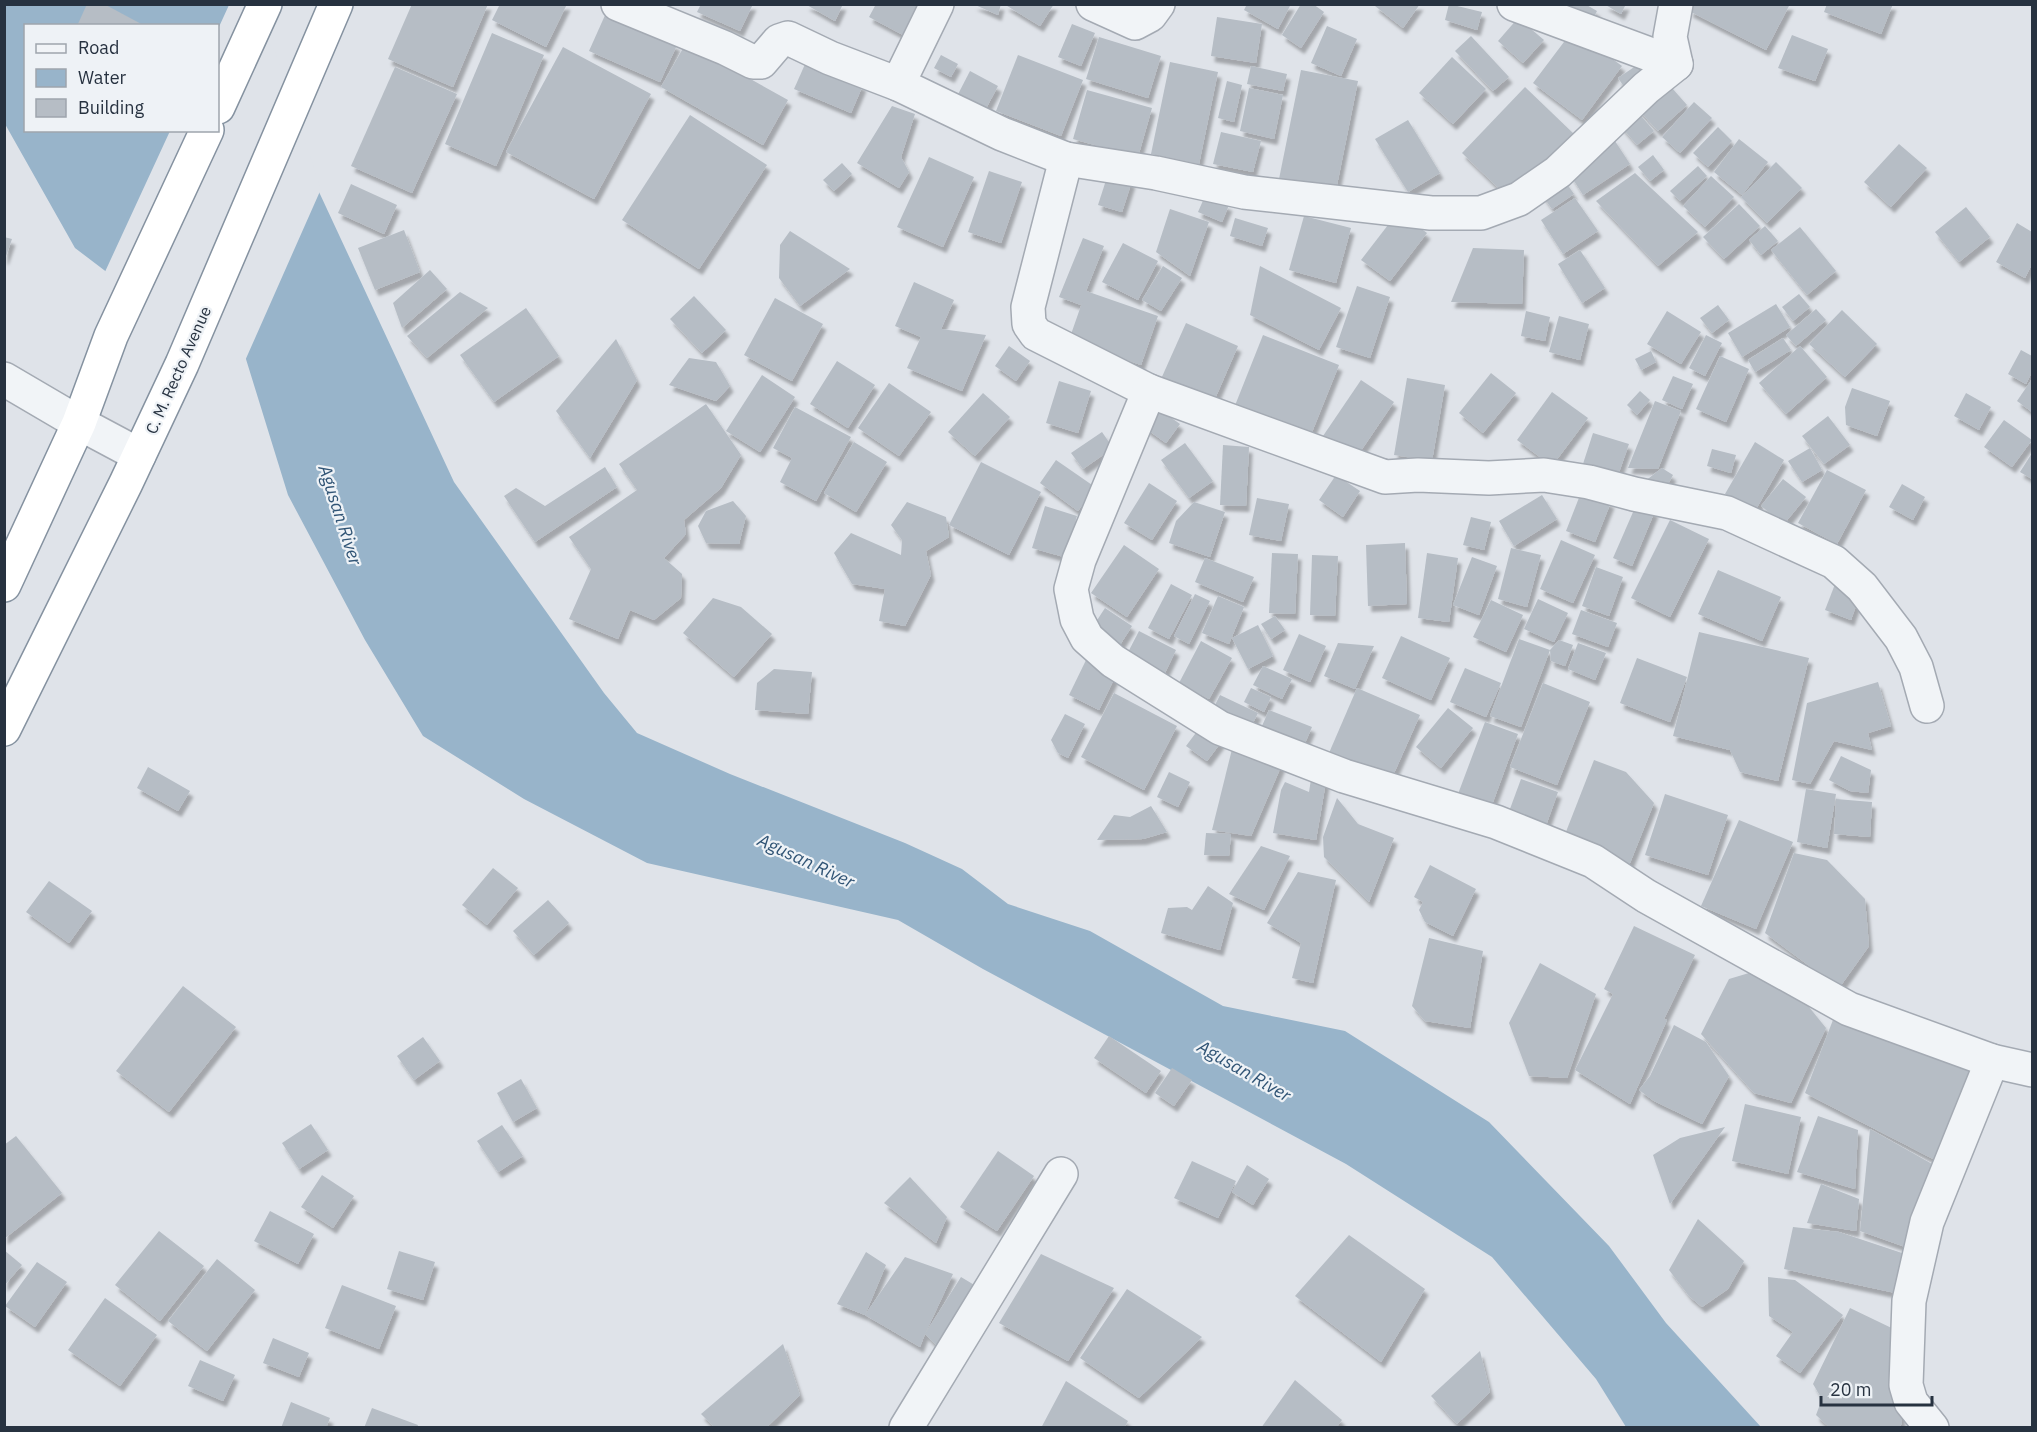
<svg xmlns="http://www.w3.org/2000/svg" width="2037" height="1432" viewBox="0 0 2037 1432" font-family="'IBM Plex Sans',sans-serif">
	<defs>
		<filter id="shadow"><feDropShadow dx="3.5" dy="6" stdDeviation="1.5" flood-color="#0004"/></filter>
	</defs>
	<rect width="100%" height="100%" fill="#dfe3e9"/>
	<path fill="#98b4ca" fill-rule="evenodd" d="M4 5H232L454 482 604 693 637 733 730 774 905 843 962 869 1008 904 1090 931 1223 1006 1345 1031 1489 1122 1609 1246 1666 1323 1761 1427H1626L1596 1379 1492 1257 1346 1164 983 969 898 920 647 863 524 799 423 736 365 640 288 495 241 343 154 308 75 248 5 124ZM26 26H218V130H26Z"/>
	<polygon fill="#dfe3e9" points="235,4 274,49 321,189 244,363 238,345 153,311 104,274 170,131 218,130 218,29 229,5"/>
	<g fill="#b6bdc5" filter="url(#shadow)">
		<polygon points="87,4 104,4 145,26 77,26"/>
		<polygon points="412,4 488,4 453,87 388,59"/>
		<polygon points="500,4 567,4 546,47 492,20"/>
		<polygon points="701,4 753,4 740,31 697,12"/>
		<polygon points="805,4 843,4 835,21"/>
		<polygon points="876,4 922,4 905,36 869,17"/>
		<polygon points="973,4 1001,4 998,15"/>
		<polygon points="1004,4 1054,4 1040,26"/>
		<polygon points="1247,4 1291,4 1278,29 1244,10"/>
		<polygon points="1301,4 1313,4 1324,12 1301,48 1282,35"/>
		<polygon points="1376,4 1420,4 1403,28 1375,6"/>
		<polygon points="1449,4 1482,12 1477,30 1445,20"/>
		<polygon points="1568,4 1585,4 1597,11 1588,28 1563,14"/>
		<polygon points="1604,4 1626,4 1621,14"/>
		<polygon points="1693,4 1790,4 1766,50 1689,11"/>
		<polygon points="1827,4 1893,4 1881,34 1824,12"/>
		<polygon points="606,13 677,45 660,82 589,51"/>
		<polygon points="1217,17 1262,24 1256,63 1211,56"/>
		<polygon points="1518,18 1544,40 1523,63 1498,41"/>
		<polygon points="1072,24 1095,33 1081,66 1058,57"/>
		<polygon points="1327,26 1357,39 1341,76 1311,63"/>
		<polygon points="1573,30 1622,66 1582,120 1533,83"/>
		<polygon points="492,33 544,55 496,166 445,144"/>
		<polygon points="1792,35 1828,49 1815,81 1778,68"/>
		<polygon points="1471,36 1509,77 1493,91 1455,51"/>
		<polygon points="1099,37 1161,56 1148,98 1086,79"/>
		<polygon points="686,43 788,100 763,145 661,87"/>
		<polygon points="563,47 651,94 594,199 506,152"/>
		<polygon points="941,55 958,64 951,77 934,68"/>
		<polygon points="1018,55 1083,80 1061,136 996,111"/>
		<polygon points="1452,57 1486,89 1453,124 1419,93"/>
		<polygon points="1649,57 1659,73 1629,94 1618,78"/>
		<polygon points="806,62 863,85 851,113 794,89"/>
		<polygon points="1170,62 1218,72 1199,164 1151,154"/>
		<polygon points="1251,66 1287,74 1283,91 1247,84"/>
		<polygon points="395,67 457,94 412,193 351,166"/>
		<polygon points="1301,70 1358,81 1335,195 1278,184"/>
		<polygon points="970,71 998,86 982,116 954,102"/>
		<polygon points="1664,79 1687,105 1658,131 1635,106"/>
		<polygon points="1227,81 1242,85 1234,122 1218,118"/>
		<polygon points="1525,87 1575,135 1512,201 1462,153"/>
		<polygon points="1249,88 1283,95 1274,139 1240,131"/>
		<polygon points="1087,90 1152,108 1138,157 1073,139"/>
		<polygon points="1694,102 1712,118 1680,153 1662,137"/>
		<polygon points="892,106 915,114 901,157 909,172 899,188 857,163"/>
		<polygon points="1636,110 1654,131 1637,145 1619,124"/>
		<polygon points="690,115 767,165 699,269 622,220"/>
		<polygon points="1408,120 1440,173 1408,192 1375,139"/>
		<polygon points="1718,127 1732,141 1708,167 1693,153"/>
		<polygon points="1221,132 1261,141 1253,172 1213,164"/>
		<polygon points="1613,138 1630,164 1583,195 1566,168"/>
		<polygon points="1739,139 1768,162 1742,195 1714,172"/>
		<polygon points="1899,144 1927,168 1891,207 1864,182"/>
		<polygon points="1653,155 1664,170 1650,181 1638,167"/>
		<polygon points="929,157 974,177 943,247 897,227"/>
		<polygon points="1776,162 1802,188 1767,223 1741,197"/>
		<polygon points="842,163 852,174 834,191 823,180"/>
		<polygon points="1698,166 1707,176 1680,201 1670,191"/>
		<polygon points="989,171 1022,182 1001,243 968,232"/>
		<polygon points="1635,173 1698,232 1658,266 1596,201"/>
		<polygon points="1108,174 1132,181 1122,212 1098,205"/>
		<polygon points="1711,176 1734,197 1705,227 1683,206"/>
		<polygon points="1564,180 1574,194 1552,209 1542,195"/>
		<polygon points="351,184 397,205 384,234 338,213"/>
		<polygon points="1205,196 1229,205 1222,222 1198,212"/>
		<polygon points="1575,198 1598,231 1563,254 1541,220"/>
		<polygon points="1739,204 1760,226 1724,259 1703,237"/>
		<polygon points="1966,207 1990,237 1959,262 1935,232"/>
		<polygon points="1170,209 1209,222 1190,276 1156,252"/>
		<polygon points="1398,212 1427,233 1390,281 1361,260"/>
		<polygon points="1304,216 1351,228 1336,283 1289,270"/>
		<polygon points="1235,218 1268,228 1262,246 1230,236"/>
		<polygon points="2017,223 2032,232 2032,264 2025,278 1996,262"/>
		<polygon points="1765,226 1778,241 1761,255 1749,240"/>
		<polygon points="1800,227 1836,271 1807,295 1771,250"/>
		<polygon points="404,230 420,272 375,290 358,248"/>
		<polygon points="790,231 850,269 800,306 779,278 780,245"/>
		<polygon points="4,237 12,239 5,259 4,259"/>
		<polygon points="1083,238 1104,246 1086,291 1158,316 1141,365 1069,340 1084,297 1081,305 1059,297"/>
		<polygon points="1123,243 1158,261 1138,300 1102,282"/>
		<polygon points="1473,248 1524,250 1522,304 1451,302"/>
		<polygon points="1580,250 1605,288 1582,303 1558,264"/>
		<polygon points="1163,266 1182,278 1161,311 1142,300"/>
		<polygon points="1260,266 1341,308 1319,350 1250,315"/>
		<polygon points="430,270 447,289 402,328 393,303"/>
		<polygon points="914,282 954,300 941,329 986,335 962,391 907,368 921,337 895,326"/>
		<polygon points="1357,286 1390,297 1370,358 1336,347"/>
		<polygon points="460,292 488,308 427,358 407,336"/>
		<polygon points="1799,294 1810,307 1793,321 1782,307"/>
		<polygon points="694,296 726,330 702,353 670,319"/>
		<polygon points="775,298 823,324 792,381 744,355"/>
		<polygon points="1776,304 1790,327 1742,357 1728,333"/>
		<polygon points="1718,305 1729,320 1712,333 1700,318"/>
		<polygon points="526,308 559,356 494,402 460,355"/>
		<polygon points="1816,309 1826,320 1796,346 1786,335"/>
		<polygon points="1842,310 1877,344 1845,377 1809,344"/>
		<polygon points="1526,311 1550,317 1545,341 1521,336"/>
		<polygon points="1667,311 1701,332 1681,364 1647,344"/>
		<polygon points="1559,316 1589,324 1580,360 1549,352"/>
		<polygon points="1186,323 1238,346 1214,401 1161,379"/>
		<polygon points="1263,335 1339,365 1310,437 1234,408"/>
		<polygon points="1706,335 1722,343 1705,376 1689,368"/>
		<polygon points="1783,338 1791,350 1755,372 1748,360"/>
		<polygon points="616,339 637,380 590,458 556,411"/>
		<polygon points="1009,346 1030,361 1016,381 995,366"/>
		<polygon points="1800,346 1827,377 1786,414 1759,383"/>
		<polygon points="2021,350 2032,356 2032,372 2026,384 2008,374"/>
		<polygon points="1651,351 1656,362 1641,370 1635,359"/>
		<polygon points="1720,356 1749,369 1726,422 1696,409"/>
		<polygon points="689,358 716,362 730,386 716,401 669,385"/>
		<polygon points="837,361 875,385 848,428 810,404"/>
		<polygon points="1491,373 1516,393 1483,433 1459,413"/>
		<polygon points="762,375 795,397 760,452 726,431"/>
		<polygon points="1673,376 1693,384 1682,409 1662,400"/>
		<polygon points="1407,378 1445,385 1432,461 1394,455"/>
		<polygon points="2032,379 2032,412 2017,401"/>
		<polygon points="1361,380 1394,402 1356,458 1323,436"/>
		<polygon points="1059,381 1091,391 1078,433 1046,423"/>
		<polygon points="889,383 931,412 899,456 858,428"/>
		<polygon points="1852,388 1890,401 1877,436 1846,425 1845,407"/>
		<polygon points="1640,391 1650,400 1637,415 1627,405"/>
		<polygon points="1552,392 1588,418 1552,466 1517,440"/>
		<polygon points="983,393 1010,417 975,456 948,432"/>
		<polygon points="1966,393 1991,407 1979,430 1954,416"/>
		<polygon points="1655,401 1681,411 1658,469 1628,468"/>
		<polygon points="706,404 741,455 721,488 684,520 686,534 664,558 682,574 681,598 654,620 630,610 618,639 569,619 591,569 569,537 637,490 619,464"/>
		<polygon points="795,407 851,437 816,501 780,482 792,458 773,448"/>
		<polygon points="1159,409 1180,424 1166,443 1145,428"/>
		<polygon points="1828,416 1850,445 1824,464 1802,436"/>
		<polygon points="2004,420 2032,440 2012,467 1984,447"/>
		<polygon points="1102,432 1113,448 1083,469 1071,453"/>
		<polygon points="1593,433 1629,444 1617,478 1582,467"/>
		<polygon points="854,442 887,462 856,512 824,493"/>
		<polygon points="1755,442 1784,460 1755,511 1725,494"/>
		<polygon points="1185,443 1213,481 1189,498 1161,460"/>
		<polygon points="1223,445 1249,447 1246,506 1220,505"/>
		<polygon points="1810,448 1822,470 1802,482 1788,461"/>
		<polygon points="1712,449 1736,455 1731,473 1707,466"/>
		<polygon points="2032,453 2032,479 2020,472"/>
		<polygon points="1056,460 1095,487 1078,511 1040,483"/>
		<polygon points="981,462 1041,492 1009,555 949,525"/>
		<polygon points="605,467 617,487 535,542 504,496 516,488 545,506"/>
		<polygon points="1662,468 1673,475 1661,497 1640,485"/>
		<polygon points="1827,470 1866,490 1837,544 1798,523"/>
		<polygon points="1336,475 1360,491 1343,517 1319,500"/>
		<polygon points="1783,479 1806,497 1784,524 1761,506"/>
		<polygon points="1149,483 1177,501 1152,540 1124,523"/>
		<polygon points="1902,484 1925,497 1913,520 1889,507"/>
		<polygon points="1582,490 1611,502 1595,542 1566,531"/>
		<polygon points="1542,495 1557,519 1514,546 1499,521"/>
		<polygon points="1257,498 1289,504 1281,541 1249,535"/>
		<polygon points="733,501 746,516 739,544 706,543 698,526 706,511"/>
		<polygon points="907,502 946,517 949,537 926,551 931,575 905,626 879,621 885,589 852,584 834,553 851,533 901,555 902,540 891,525"/>
		<polygon points="1194,502 1225,512 1210,557 1169,543 1176,521"/>
		<polygon points="1637,503 1655,511 1632,566 1613,558"/>
		<polygon points="1045,506 1077,516 1064,557 1032,548"/>
		<polygon points="1471,517 1491,522 1484,550 1463,545"/>
		<polygon points="1670,520 1709,539 1670,617 1631,598"/>
		<polygon points="1561,540 1595,555 1573,603 1540,589"/>
		<polygon points="1405,543 1407,604 1368,606 1366,545"/>
		<polygon points="1124,545 1159,569 1127,617 1091,593"/>
		<polygon points="1511,548 1541,555 1527,607 1498,599"/>
		<polygon points="1272,553 1298,554 1295,614 1269,613"/>
		<polygon points="1427,553 1458,558 1449,622 1418,618"/>
		<polygon points="1312,555 1338,556 1335,616 1310,615"/>
		<polygon points="1472,557 1497,566 1479,615 1453,605"/>
		<polygon points="1205,558 1254,577 1243,602 1195,582"/>
		<polygon points="1596,567 1623,577 1609,616 1582,606"/>
		<polygon points="1718,570 1781,597 1762,641 1698,614"/>
		<polygon points="1837,579 1862,589 1851,620 1825,610"/>
		<polygon points="1171,584 1192,595 1169,639 1148,628"/>
		<polygon points="1195,594 1210,601 1189,644 1174,636"/>
		<polygon points="1218,596 1244,607 1229,644 1202,633"/>
		<polygon points="713,598 741,607 772,634 734,677 683,633"/>
		<polygon points="1538,599 1568,613 1554,642 1524,629"/>
		<polygon points="1491,600 1523,615 1506,652 1473,637"/>
		<polygon points="1105,608 1132,626 1118,648 1090,631"/>
		<polygon points="1581,610 1617,623 1608,647 1572,634"/>
		<polygon points="1275,616 1285,630 1271,639 1261,624"/>
		<polygon points="1258,625 1273,656 1248,669 1232,638"/>
		<polygon points="1139,631 1176,650 1163,677 1125,658"/>
		<polygon points="1699,632 1809,658 1778,781 1740,772 1730,750 1673,736"/>
		<polygon points="1299,634 1326,646 1310,682 1283,670"/>
		<polygon points="1401,636 1450,658 1431,700 1382,678"/>
		<polygon points="1519,639 1550,650 1521,727 1490,716"/>
		<polygon points="1559,640 1573,645 1565,666 1551,661 1550,650"/>
		<polygon points="1201,641 1232,658 1209,699 1179,683"/>
		<polygon points="1338,643 1374,646 1355,689 1324,676"/>
		<polygon points="1578,643 1606,653 1595,680 1568,669"/>
		<polygon points="1088,656 1118,671 1099,710 1069,695"/>
		<polygon points="1637,658 1687,677 1670,722 1620,703"/>
		<polygon points="1263,666 1292,679 1282,699 1253,685"/>
		<polygon points="1465,668 1501,683 1486,717 1450,702"/>
		<polygon points="774,669 812,672 808,714 755,710 757,683"/>
		<polygon points="1878,682 1891,726 1868,733 1872,750 1834,741 1810,784 1792,780 1807,703"/>
		<polygon points="1543,683 1590,702 1557,785 1510,767"/>
		<polygon points="1251,688 1271,697 1264,712 1244,702"/>
		<polygon points="1357,688 1420,715 1391,780 1329,753"/>
		<polygon points="1114,693 1177,726 1144,790 1081,757"/>
		<polygon points="1220,695 1258,713 1249,731 1211,713"/>
		<polygon points="1448,708 1473,728 1441,768 1416,747"/>
		<polygon points="1269,710 1312,727 1301,752 1258,735"/>
		<polygon points="1065,714 1085,724 1068,758 1058,753 1051,740"/>
		<polygon points="1485,722 1518,734 1489,813 1455,802"/>
		<polygon points="1201,726 1222,741 1207,761 1186,746"/>
		<polygon points="1234,741 1283,762 1251,836 1212,830"/>
		<polygon points="1841,756 1871,770 1868,793 1850,791 1829,780"/>
		<polygon points="1594,760 1626,772 1654,803 1628,868 1562,842"/>
		<polygon points="148,767 190,791 178,811 137,788"/>
		<polygon points="1169,772 1190,782 1178,807 1157,797"/>
		<polygon points="1312,773 1327,776 1316,840 1273,833 1281,790 1285,782 1309,792"/>
		<polygon points="1521,779 1558,792 1544,831 1507,817"/>
		<polygon points="1806,789 1836,794 1827,848 1797,842"/>
		<polygon points="1665,794 1728,815 1708,875 1645,855"/>
		<polygon points="1337,798 1358,824 1394,838 1369,902 1324,857 1323,837"/>
		<polygon points="1836,799 1872,802 1870,837 1834,834"/>
		<polygon points="1151,806 1167,832 1143,839 1097,840 1114,815 1130,817"/>
		<polygon points="1739,820 1793,842 1756,929 1701,906"/>
		<polygon points="1206,833 1231,834 1229,856 1204,855"/>
		<polygon points="1261,846 1290,856 1264,910 1229,894"/>
		<polygon points="1794,853 1827,860 1865,899 1869,946 1839,988 1765,933"/>
		<polygon points="1430,865 1476,889 1453,936 1425,922 1419,910 1423,902 1414,897"/>
		<polygon points="493,868 518,888 487,925 462,905"/>
		<polygon points="1298,872 1336,880 1313,983 1292,978 1301,943 1267,923"/>
		<polygon points="49,881 92,911 69,943 26,912"/>
		<polygon points="1208,886 1233,903 1220,950 1161,933 1168,908 1187,907 1192,910"/>
		<polygon points="548,900 569,923 534,955 513,931"/>
		<polygon points="1634,926 1695,955 1664,1019 1667,1020 1630,1104 1575,1070 1613,994 1604,989"/>
		<polygon points="1429,938 1483,951 1470,1028 1425,1021 1412,1006"/>
		<polygon points="1540,963 1596,994 1567,1078 1529,1076 1509,1023"/>
		<polygon points="1759,970 1796,991 1826,1028 1791,1103 1754,1093 1701,1034 1729,979"/>
		<polygon points="183,986 236,1027 169,1112 116,1071"/>
		<polygon points="1836,1012 1976,1064 1939,1162 1805,1093"/>
		<polygon points="1674,1025 1706,1042 1729,1076 1702,1124 1654,1101 1639,1090 1650,1076"/>
		<polygon points="1109,1036 1161,1071 1146,1093 1094,1058"/>
		<polygon points="423,1037 440,1061 414,1080 397,1056"/>
		<polygon points="1172,1068 1192,1080 1174,1106 1155,1093"/>
		<polygon points="521,1079 537,1108 513,1122 497,1093"/>
		<polygon points="1745,1104 1801,1117 1788,1174 1732,1161"/>
		<polygon points="1818,1116 1858,1130 1855,1189 1797,1172"/>
		<polygon points="311,1124 328,1150 299,1169 282,1143"/>
		<polygon points="502,1125 523,1156 498,1172 477,1141"/>
		<polygon points="1725,1127 1670,1204 1653,1155 1680,1138"/>
		<polygon points="1870,1129 1941,1169 1911,1249 1860,1231"/>
		<polygon points="16,1136 62,1193 4,1239 4,1145"/>
		<polygon points="998,1151 1034,1176 997,1231 960,1207"/>
		<polygon points="1192,1161 1236,1181 1218,1218 1174,1198"/>
		<polygon points="1247,1165 1269,1179 1253,1205 1232,1192"/>
		<polygon points="322,1175 354,1196 333,1228 301,1207"/>
		<polygon points="910,1177 947,1217 936,1243 884,1203"/>
		<polygon points="1821,1184 1859,1199 1856,1231 1807,1223"/>
		<polygon points="270,1211 314,1234 298,1264 254,1241"/>
		<polygon points="1698,1219 1744,1261 1728,1289 1702,1307 1689,1296 1669,1270"/>
		<polygon points="1793,1227 1839,1232 1908,1255 1900,1294 1784,1269"/>
		<polygon points="159,1231 204,1266 160,1321 115,1285"/>
		<polygon points="1349,1235 1425,1289 1381,1362 1295,1296"/>
		<polygon points="4,1250 22,1265 4,1286"/>
		<polygon points="399,1251 435,1262 423,1300 387,1289"/>
		<polygon points="866,1252 886,1265 865,1315 905,1257 953,1274 925,1334 961,1277 976,1286 938,1347 925,1334 920,1347 865,1315 837,1304"/>
		<polygon points="1041,1254 1114,1288 1068,1361 999,1323"/>
		<polygon points="217,1259 255,1290 207,1351 168,1321"/>
		<polygon points="37,1262 67,1282 35,1327 5,1306"/>
		<polygon points="1768,1277 1795,1280 1843,1315 1800,1373 1776,1356 1793,1332 1769,1316"/>
		<polygon points="342,1285 396,1306 379,1349 325,1328"/>
		<polygon points="1127,1289 1202,1337 1139,1398 1080,1358"/>
		<polygon points="105,1298 157,1335 120,1386 68,1350"/>
		<polygon points="1850,1308 1902,1333 1900,1369 1902,1423 1899,1428 1830,1428 1816,1415 1822,1399 1813,1384"/>
		<polygon points="273,1338 309,1353 299,1377 263,1363"/>
		<polygon points="783,1344 800,1395 766,1428 715,1428 701,1414"/>
		<polygon points="1480,1351 1490,1392 1457,1424 1431,1396"/>
		<polygon points="200,1360 235,1375 223,1401 188,1386"/>
		<polygon points="1295,1380 1342,1420 1336,1428 1261,1428"/>
		<polygon points="1066,1381 1128,1421 1124,1428 1041,1428"/>
		<polygon points="291,1402 330,1418 326,1428 281,1428"/>
		<polygon points="372,1408 418,1425 417,1428 364,1428"/>
	</g>
	<g fill="none" stroke-linecap="round" stroke-linejoin="round">
		<g stroke="#a4aab3" stroke-width="36">
			<g id="street">
				<polyline points="618,4 725,48 753,62 761,62 779,41 788,38 830,58 898,84 1002,134 1066,159 1156,173 1244,192 1431,213 1481,213 1519,199 1558,172 1646,88 1676,64 1670,37 1676,4"/>
				<polyline points="1093,4 1135,23 1150,15 1158,4"/>
				<polyline points="1514,4 1676,64"/>
				<polyline points="898,84 937,4"/>
				<polyline points="1066,159 1028,307 1029,324 1036,334 1149,391 1079,560 1071,589 1077,619 1087,638 1113,661 1220,728 1344,776 1496,822 1593,861 1646,896 1849,1009 1992,1061 2032,1070"/>
				<polyline points="4,379 79,423 139,455"/>
				<polyline points="1149,391 1385,477 1418,475 1489,478 1544,475 1589,482 1634,494 1727,513 1834,562 1862,587 1901,638 1916,667 1927,706"/>
				<polyline points="906,1428 1061,1174"/>
				<polyline points="1932,1428 1911,1402 1906,1385 1909,1301 1927,1222 1992,1061"/>
			</g>
		</g>
		<g stroke="#8592a0" stroke-width="36">
			<g id="highway">
				<polyline points="218,107 265,4"/>
				<polyline points="4,585 79,423 111,336 207,130"/>
				<polyline points="4,729 126,483 182,364 336,4"/>
			</g>
		</g>
		<use href="#street" stroke="#f1f4f7" stroke-width="33"/>
		<use href="#highway" stroke="#fff" stroke-width="33"/>
	</g>
	<g text-anchor="middle" stroke-width="4.5" stroke-linejoin="round" paint-order="stroke">
		<g font-size="16" fill="#273240" stroke="#eef2f6">
			<text transform="translate(178 370) rotate(-66)" y="6">C. M. Recto Avenue</text>
		</g>
		<g font-size="18" font-style="italic" fill="#305475" stroke="#eef2f6">
			<text transform="translate(340 515) rotate(72)" y="6">Agusan River</text>
			<text transform="translate(806 861) rotate(25)" y="6">Agusan River</text>
			<text transform="translate(1244 1071) rotate(30)" y="6">Agusan River</text>
		</g>
	</g>
	<rect width="2037" height="1432" fill="none" stroke="#273240" stroke-width="12"/>
	<rect x="24" y="24" width="195" height="108" fill="#eef2f6" stroke="#9ea5ad" stroke-width="1.5"/>
	<rect x="36" y="44" width="30" height="9" fill="#f1f4f7" stroke="#9ea5ad" stroke-width="1.5"/>
	<text x="78" y="54" font-size="18" fill="#273240">Road</text>
	<rect x="36" y="69" width="30" height="18" fill="#98b4ca" stroke="#9ea5ad" stroke-width="1.5"/>
	<text x="78" y="84" font-size="18" fill="#273240">Water</text>
	<rect x="36" y="99" width="30" height="18" fill="#b6bdc5" stroke="#9ea5ad" stroke-width="1.5"/>
	<text x="78" y="114" font-size="18" fill="#273240">Building</text>
	<path d="M1821 1396v9h111v-9" fill="none" stroke="#273240" stroke-width="3"/>
	<text x="1830" y="1396" font-size="18" fill="#273240" stroke="#eef2f6" stroke-width="4.5" paint-order="stroke">20 m</text>
</svg>
